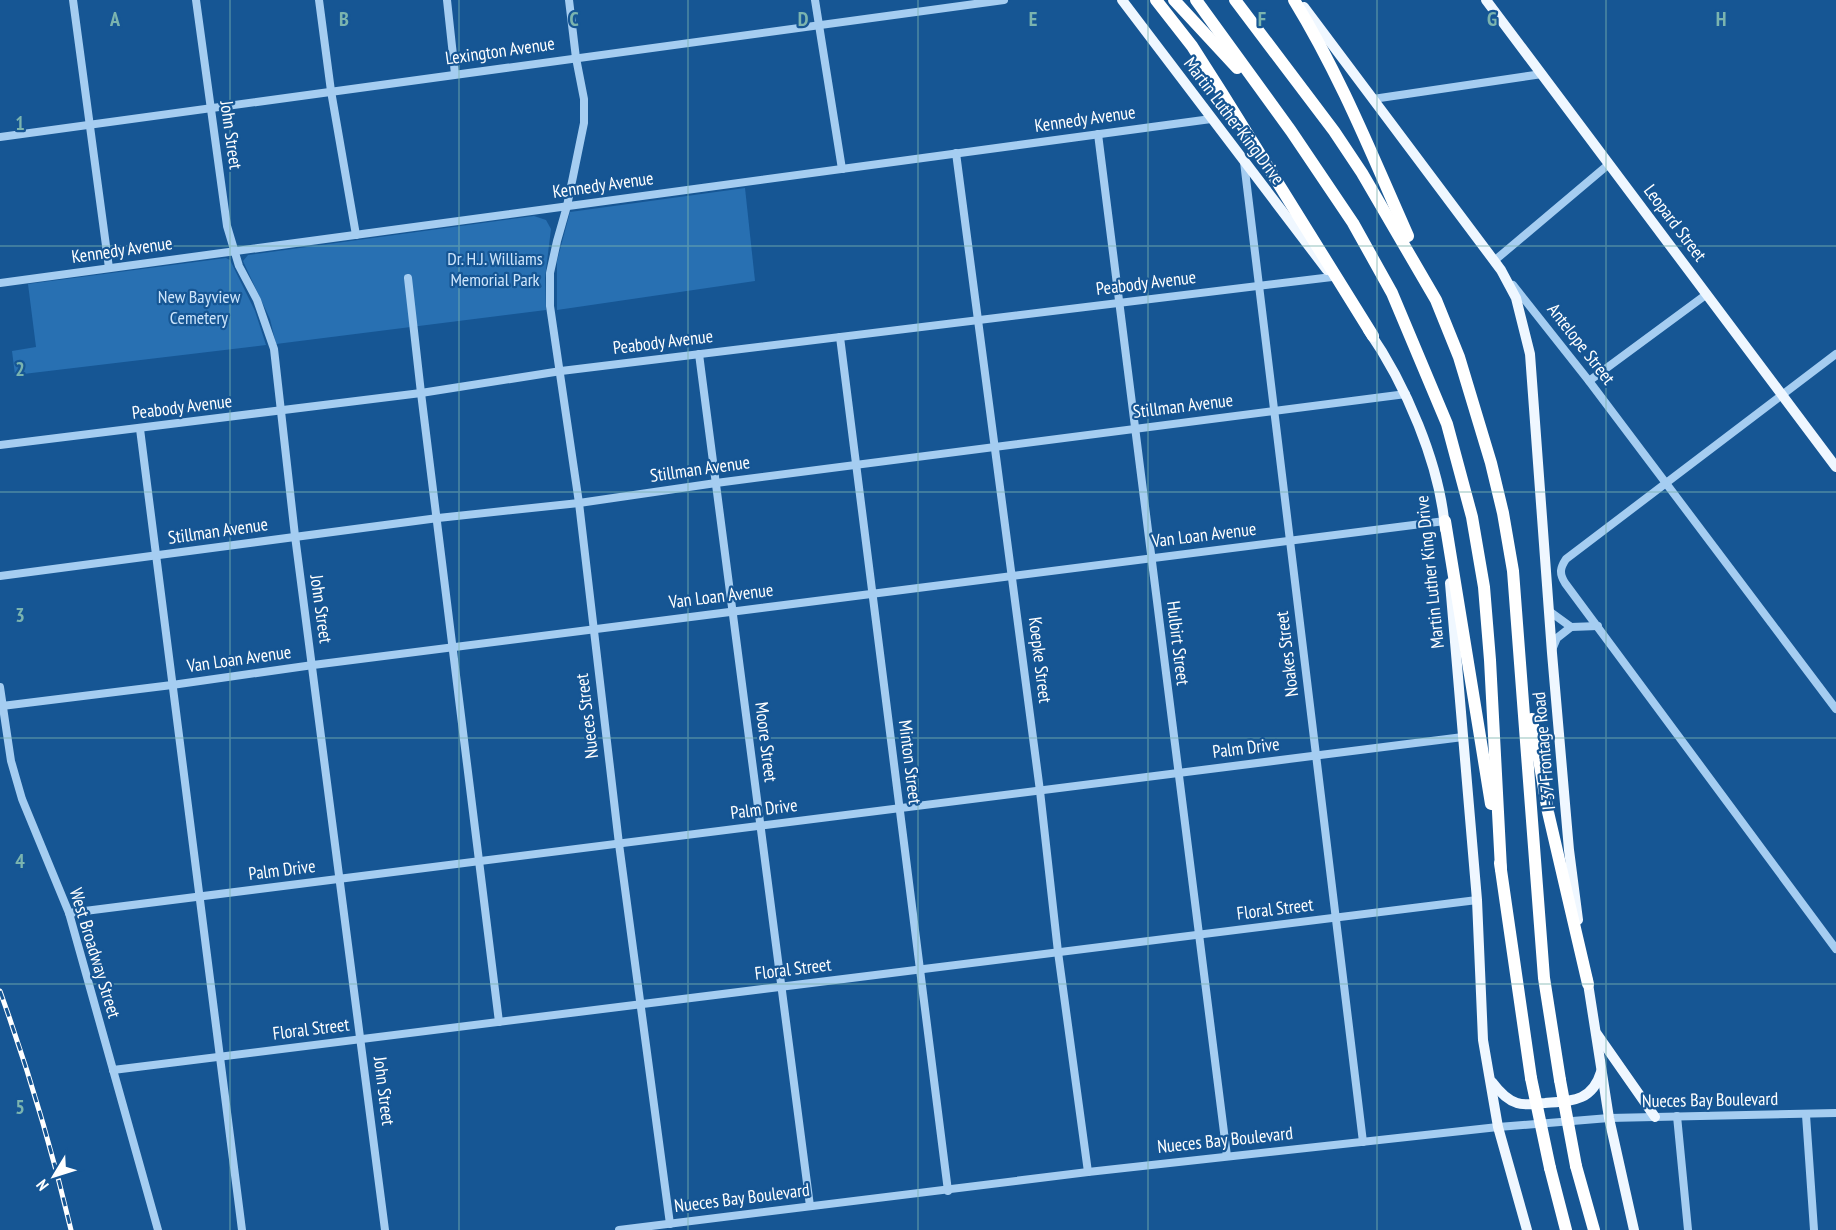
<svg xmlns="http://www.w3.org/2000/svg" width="1836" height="1230" viewBox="0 0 1836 1230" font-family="'PT Sans Narrow',sans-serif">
	<rect width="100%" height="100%" fill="#165694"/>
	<g fill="#2870b2">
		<polygon points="745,188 755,281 557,310 557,261 570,212"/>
		<polygon points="534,216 546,220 551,229 545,278 546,310 276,344 270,319 243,261 248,255"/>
		<polygon points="226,258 230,260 255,311 266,345 15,375 12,351 36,347 28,284"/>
	</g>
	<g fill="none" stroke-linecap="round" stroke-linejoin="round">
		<g stroke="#a5cdf1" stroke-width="8">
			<polyline points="73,0 109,268"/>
			<polyline points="196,0 227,226 239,266 257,300 274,349 295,536 385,1230"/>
			<polyline points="319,0 331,91 356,235"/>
			<polyline points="447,0 455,74"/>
			<polyline points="569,0 576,58 584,99 584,123 567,206 557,241 550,273 550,306 579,503 619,844 670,1224"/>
			<polyline points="815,0 842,169"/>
			<polyline points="1373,99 1542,74"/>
			<polyline points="1098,134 1227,1156"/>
			<polyline points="0,137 1004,0"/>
			<polyline points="956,153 1040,791 1058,952 1088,1172"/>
			<polyline points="1244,162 1363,1142"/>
			<polyline points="1494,261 1609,164"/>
			<polyline points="408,278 421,393 499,1022"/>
			<polyline points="0,283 1211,119"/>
			<polyline points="1513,285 1589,381 1836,709"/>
			<polyline points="840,337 948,1191"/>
			<polyline points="699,354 810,1206"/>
			<path d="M1836 354 1566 559C1560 568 1559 573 1565 583L1836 949"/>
			<polyline points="1589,381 1707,294"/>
			<polyline points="140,429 242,1230"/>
			<polyline points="0,445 421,393 561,371 1332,277"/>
			<polyline points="0,576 438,518 579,503 716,483 1406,394"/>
			<polyline points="1549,611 1571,627 1598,626"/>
			<polyline points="1552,650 1557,638 1571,627"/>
			<polyline points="0,687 11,761 22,799 69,913 158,1230"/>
			<polyline points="2,706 172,685 313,665 1445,521"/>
			<polyline points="69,913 1463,737"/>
			<polyline points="113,1070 1477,900"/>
			<polyline points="1806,1115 1814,1230"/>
			<polyline points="1677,1116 1688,1230"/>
			<polyline points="619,1230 1088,1172 1498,1127 1609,1118 1836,1113"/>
		</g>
		<g stroke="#eff7ff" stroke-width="10">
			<polyline points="1122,0 1327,270"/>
			<polyline points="1486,0 1836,467"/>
			<polyline points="1304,7 1501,270 1516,298 1530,354 1552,653 1569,850 1578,920"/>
			<path d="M1368 330C1405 383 1440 464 1445 529"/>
			<polyline points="1450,583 1477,900 1483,1040 1498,1127 1527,1230"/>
			<polyline points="1587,977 1609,1118 1634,1230"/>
			<polyline points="1597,1034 1655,1117"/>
			<path d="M1492 1082C1498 1090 1507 1100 1517 1103 1525 1106 1536 1103 1545 1103 1571 1101 1592 1102 1601 1072"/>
		</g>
		<g stroke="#fff" stroke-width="12">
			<polyline points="1156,0 1192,46 1222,93 1373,336"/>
			<polyline points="1174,0 1237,68"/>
			<polyline points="1196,0 1291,131 1353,223 1392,293 1447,424 1472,517 1484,587 1490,660 1501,869"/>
			<polyline points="1235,0 1334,131 1362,173 1436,300 1459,357 1491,463 1503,513 1513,571 1544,978 1560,1080"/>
			<path d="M1294 0C1340 75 1372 155 1408 236"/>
			<polyline points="1445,521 1491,804"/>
			<polyline points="1532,719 1548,812 1588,984"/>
			<polyline points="1500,863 1531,1078"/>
			<polyline points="1576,1166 1594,1230"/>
			<polyline points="1550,1168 1566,1230"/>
		</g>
		<g stroke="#fff" stroke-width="5">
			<path id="rail" d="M0 991C28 1069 52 1149 71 1230"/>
		</g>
		<use href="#rail" stroke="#165694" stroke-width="3" stroke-dasharray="9" stroke-linecap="butt"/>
		<g stroke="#fff" stroke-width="12">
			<polyline points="1531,1078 1550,1168"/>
			<polyline points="1560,1080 1576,1166"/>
		</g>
	</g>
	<path fill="none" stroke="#7bb4af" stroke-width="1.5" stroke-opacity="0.55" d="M230 0V1230M459 0V1230M688 0V1230M918 0V1230M1148 0V1230M1377 0V1230M1606 0V1230M0 246H1836M0 492H1836M0 738H1836M0 984H1836"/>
	<g text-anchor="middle" stroke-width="4.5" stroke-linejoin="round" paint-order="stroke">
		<g font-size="18" fill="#fff" stroke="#165694">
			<text transform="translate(500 51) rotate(-8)" y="6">Lexington Avenue</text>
			<text transform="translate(1085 119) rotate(-8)" y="6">Kennedy Avenue</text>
			<text transform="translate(1234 121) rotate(53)" y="6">Martin Luther King Drive</text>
			<text transform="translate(231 135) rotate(82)" y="6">John Street</text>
			<text transform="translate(603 185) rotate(-8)" y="6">Kennedy Avenue</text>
			<text transform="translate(1675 223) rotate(53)" y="6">Leopard Street</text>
			<text transform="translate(122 250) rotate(-8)" y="6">Kennedy Avenue</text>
			<text transform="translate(1146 283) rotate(-7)" y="6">Peabody Avenue</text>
			<text transform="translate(663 342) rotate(-7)" y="6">Peabody Avenue</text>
			<text transform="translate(1581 344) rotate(52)" y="6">Antelope Street</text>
			<text transform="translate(1183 406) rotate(-7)" y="6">Stillman Avenue</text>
			<text transform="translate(182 407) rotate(-7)" y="6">Peabody Avenue</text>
			<text transform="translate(700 469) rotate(-8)" y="6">Stillman Avenue</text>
			<text transform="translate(218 531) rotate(-8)" y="6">Stillman Avenue</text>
			<text transform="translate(1204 535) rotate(-7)" y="6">Van Loan Avenue</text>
			<text transform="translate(1430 572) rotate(-96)" y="6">Martin Luther King Drive</text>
			<text transform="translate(721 596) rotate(-7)" y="6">Van Loan Avenue</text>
			<text transform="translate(321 609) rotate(82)" y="6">John Street</text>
			<text transform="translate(1178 643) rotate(83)" y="6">Hulbirt Street</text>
			<text transform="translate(1287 654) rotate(-97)" y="6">Noakes Street</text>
			<text transform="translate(239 659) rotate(-8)" y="6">Van Loan Avenue</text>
			<text transform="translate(1040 660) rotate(83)" y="6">Koepke Street</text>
			<text transform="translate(587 716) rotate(-97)" y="6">Nueces Street</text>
			<text transform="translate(766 742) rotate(83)" y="6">Moore Street</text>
			<text transform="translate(1246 748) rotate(-7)" y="6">Palm Drive</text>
			<text transform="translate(1544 751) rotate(-95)" y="6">I-37 Frontage Road</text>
			<text transform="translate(910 762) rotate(83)" y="6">Minton Street</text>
			<text transform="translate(764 809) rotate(-7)" y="6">Palm Drive</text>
			<text transform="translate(282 870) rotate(-7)" y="6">Palm Drive</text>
			<text transform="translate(1275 909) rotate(-7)" y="6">Floral Street</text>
			<text transform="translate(95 953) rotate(73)" y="6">West Broadway Street</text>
			<text transform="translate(793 969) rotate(-7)" y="6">Floral Street</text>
			<text transform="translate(311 1029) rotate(-7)" y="6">Floral Street</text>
			<text transform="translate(384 1091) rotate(83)" y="6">John Street</text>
			<text transform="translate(1710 1100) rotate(-1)" y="6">Nueces Bay Boulevard</text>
			<text transform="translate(1225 1140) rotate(-6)" y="6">Nueces Bay Boulevard</text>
			<text transform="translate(742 1198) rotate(-7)" y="6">Nueces Bay Boulevard</text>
		</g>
		<g font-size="18" fill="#cde5fc" stroke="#165694">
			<text x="495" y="265">Dr. H.J. Williams<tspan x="495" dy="21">Memorial Park</tspan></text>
			<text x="199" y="303">New Bayview<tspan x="199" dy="21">Cemetery</tspan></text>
		</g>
	</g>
	<g font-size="20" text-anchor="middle" font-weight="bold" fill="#7bb4af" stroke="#165694" stroke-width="4.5" stroke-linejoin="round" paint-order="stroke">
		<text x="115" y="26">A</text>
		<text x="344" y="26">B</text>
		<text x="574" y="26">C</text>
		<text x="803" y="26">D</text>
		<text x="1033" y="26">E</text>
		<text x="1262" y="26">F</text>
		<text x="1492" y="26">G</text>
		<text x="1721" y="26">H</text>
		<text x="20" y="130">1</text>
		<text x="20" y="376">2</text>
		<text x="20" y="622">3</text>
		<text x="20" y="868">4</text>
		<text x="20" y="1114">5</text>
	</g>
	<g transform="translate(54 1176) rotate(232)" stroke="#165694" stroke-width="4.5" paint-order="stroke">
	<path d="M0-4.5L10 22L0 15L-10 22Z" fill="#ffffff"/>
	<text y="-9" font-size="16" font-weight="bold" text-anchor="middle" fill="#ffffff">N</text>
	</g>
</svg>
